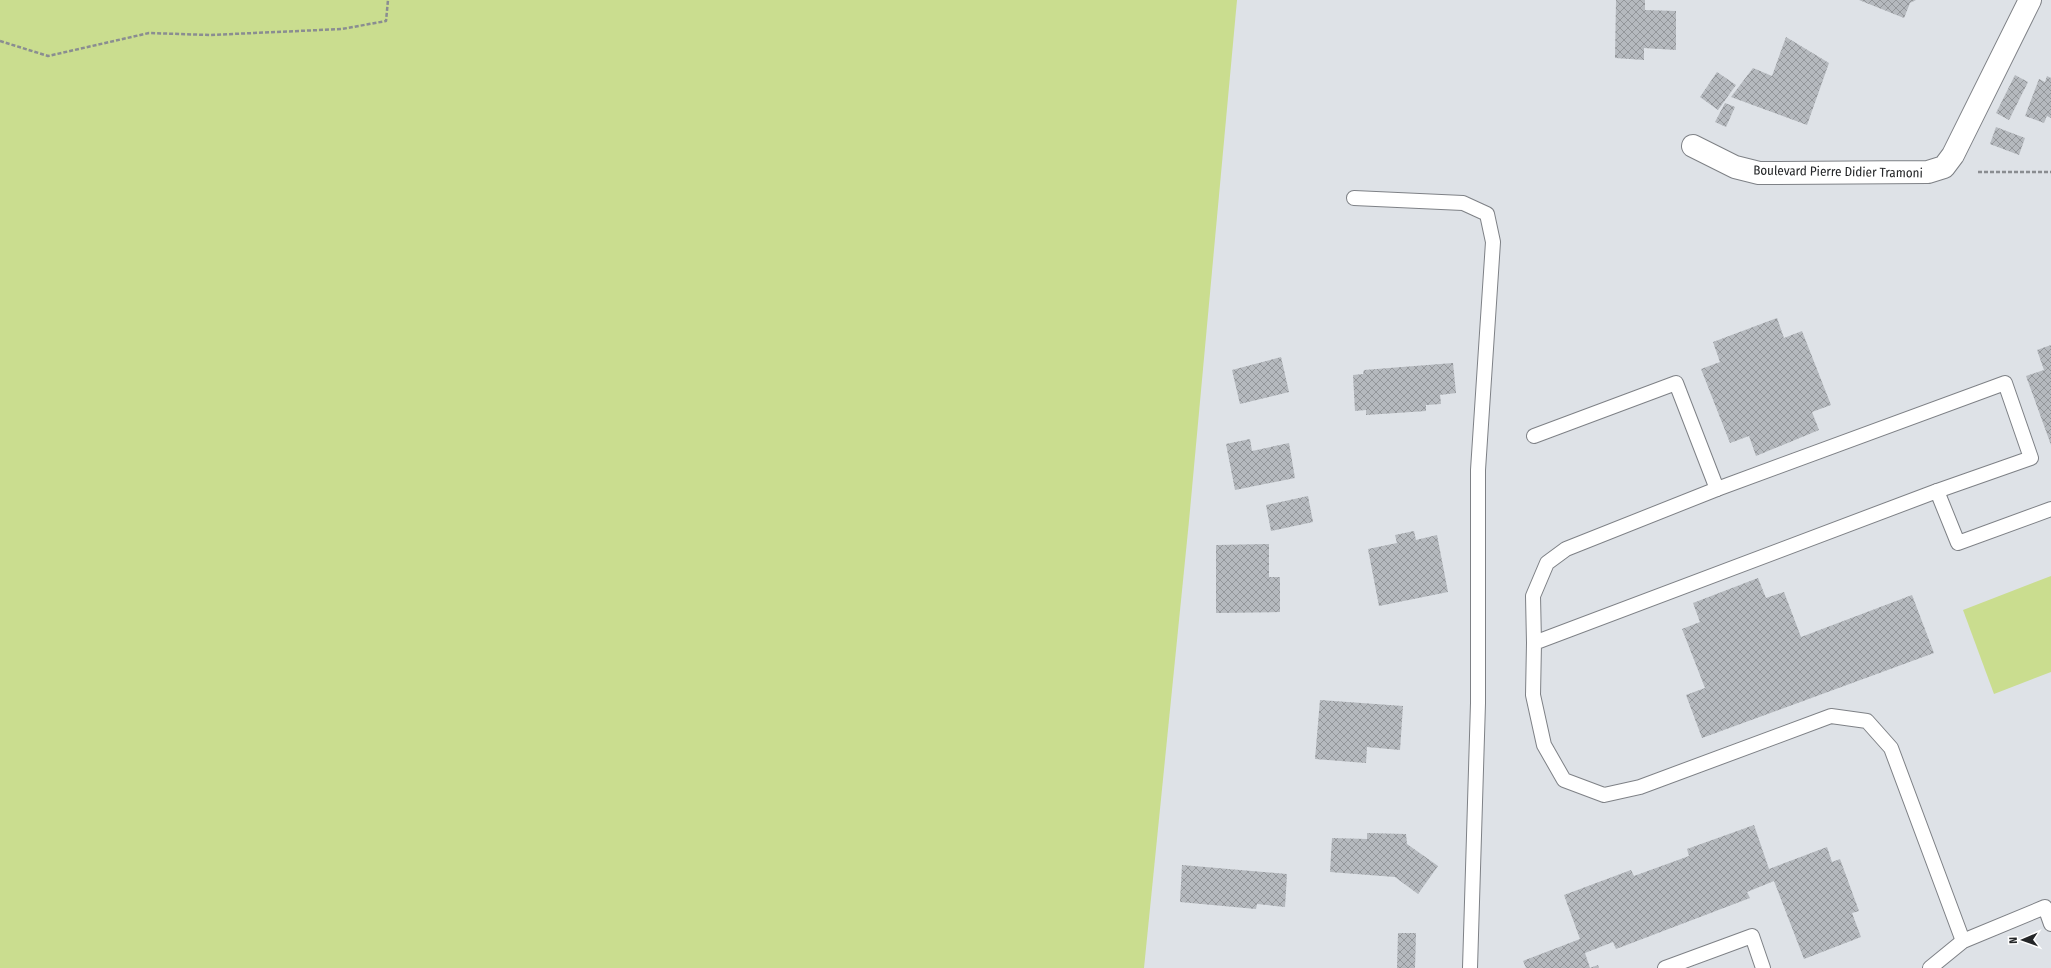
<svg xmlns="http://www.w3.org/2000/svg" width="2051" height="968" viewBox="0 0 2051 968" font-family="'Fira Sans Condensed',sans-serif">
	<defs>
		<pattern id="building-cross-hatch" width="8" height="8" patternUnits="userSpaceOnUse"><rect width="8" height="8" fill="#b5b9be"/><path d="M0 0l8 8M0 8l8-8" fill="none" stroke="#93969a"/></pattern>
	</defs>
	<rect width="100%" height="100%" fill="#dee2e7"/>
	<g fill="#cadd8f">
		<polygon points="0,0 1237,0 1189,521 1144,968 0,968"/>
		<polygon points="2051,576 2051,672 1994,694 1963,610"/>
	</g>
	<g fill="url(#building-cross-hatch)">
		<polygon points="1616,0 1645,0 1645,10 1676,11 1676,50 1644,48 1644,60 1615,58"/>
		<polygon points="1859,0 1916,0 1910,3 1904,18"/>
		<polygon points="1786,37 1829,63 1807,125 1731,97 1753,68 1772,76"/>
		<polygon points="1717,72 1736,85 1718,110 1700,97"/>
		<polygon points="2015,75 2028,82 2009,120 1996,113"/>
		<polygon points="2047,76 2051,78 2051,118 2047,116 2044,123 2025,116 2039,79 2045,82"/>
		<polygon points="1725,103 1735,107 1726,127 1715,122"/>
		<polygon points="1996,127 2025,138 2019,155 1990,144"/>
		<polygon points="1777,318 1784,338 1802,331 1831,405 1812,412 1819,430 1756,456 1749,436 1730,443 1701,369 1720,362 1713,342"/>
		<polygon points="2051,345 2051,445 2026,376 2044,370 2037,350"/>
		<polygon points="1281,357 1289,392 1240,404 1232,370"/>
		<polygon points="1453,363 1456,393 1440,395 1441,404 1426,405 1426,411 1366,415 1366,410 1355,411 1353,375 1363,374 1364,370"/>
		<polygon points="1250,439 1252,451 1289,443 1295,478 1235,490 1226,444"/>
		<polygon points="1308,496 1313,522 1271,531 1266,505"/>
		<polygon points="1414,531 1416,540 1437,535 1448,592 1379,606 1368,549 1397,543 1395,535"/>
		<polygon points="1269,544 1269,577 1280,577 1280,612 1216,613 1216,545"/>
		<polygon points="1758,578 1766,598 1784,592 1801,637 1912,595 1934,653 1702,738 1686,695 1705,688 1682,629 1700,622 1693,603"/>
		<polygon points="1320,700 1403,706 1400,750 1367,747 1366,763 1315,759"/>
		<polygon points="1754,825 1769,869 1827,847 1832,862 1840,859 1859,911 1852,913 1861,937 1804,959 1774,881 1747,892 1750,898 1616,949 1613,942 1585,953 1590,968 1598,965 1599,968 1526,968 1523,961 1580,939 1564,895 1631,870 1634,876 1689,856 1687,849"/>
		<polygon points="1367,833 1406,834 1407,844 1438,866 1418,894 1395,877 1330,872 1332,838 1367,839"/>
		<polygon points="1182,865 1287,874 1285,907 1257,904 1256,909 1180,902"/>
		<polygon points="1398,933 1416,933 1415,968 1397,968"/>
	</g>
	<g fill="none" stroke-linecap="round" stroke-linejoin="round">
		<g stroke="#7e8186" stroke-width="16">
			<g id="lane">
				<polyline points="1354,198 1463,203 1487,214 1493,242 1478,470 1478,703 1470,968"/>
				<polyline points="1534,436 1676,383 1717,489"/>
				<polyline points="1534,643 1533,596 1547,563 1566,549 1717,489 2005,383 2031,458 1937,491"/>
				<polyline points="1963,941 1891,748 1867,721 1831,716 1640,787 1604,795 1564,780 1544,745 1533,695 1534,643 1937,491 1958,543 2051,509"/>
				<polyline points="1665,968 1752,936 1763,968"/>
				<polyline points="1930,968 1963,941 2045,907 2051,924"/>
			</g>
		</g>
		<g stroke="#7e8186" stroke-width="24">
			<polyline id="street" points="1693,146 1735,167 1759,173 1928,172 1944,167 1953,155 2030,0"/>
		</g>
		<g stroke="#8a8d91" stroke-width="2.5" stroke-dasharray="4 2" stroke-linecap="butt">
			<polyline points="0,41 48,56 149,33 210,35 342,29 386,21 388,0"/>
			<polyline points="1978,172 2051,172"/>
		</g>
		<use href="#lane" stroke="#fff" stroke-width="14"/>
		<use href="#street" stroke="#fff" stroke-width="22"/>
	</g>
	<g text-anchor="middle" stroke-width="3" stroke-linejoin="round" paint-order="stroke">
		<g font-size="13" fill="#242628" stroke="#fff">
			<text transform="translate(1838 171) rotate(1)" y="5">Boulevard Pierre Didier Tramoni</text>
		</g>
	</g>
	<g transform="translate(2023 940) rotate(268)" stroke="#ffffff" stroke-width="3" paint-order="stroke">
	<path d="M0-3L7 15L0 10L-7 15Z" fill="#242628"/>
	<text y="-6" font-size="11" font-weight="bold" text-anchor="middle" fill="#242628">N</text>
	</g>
</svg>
